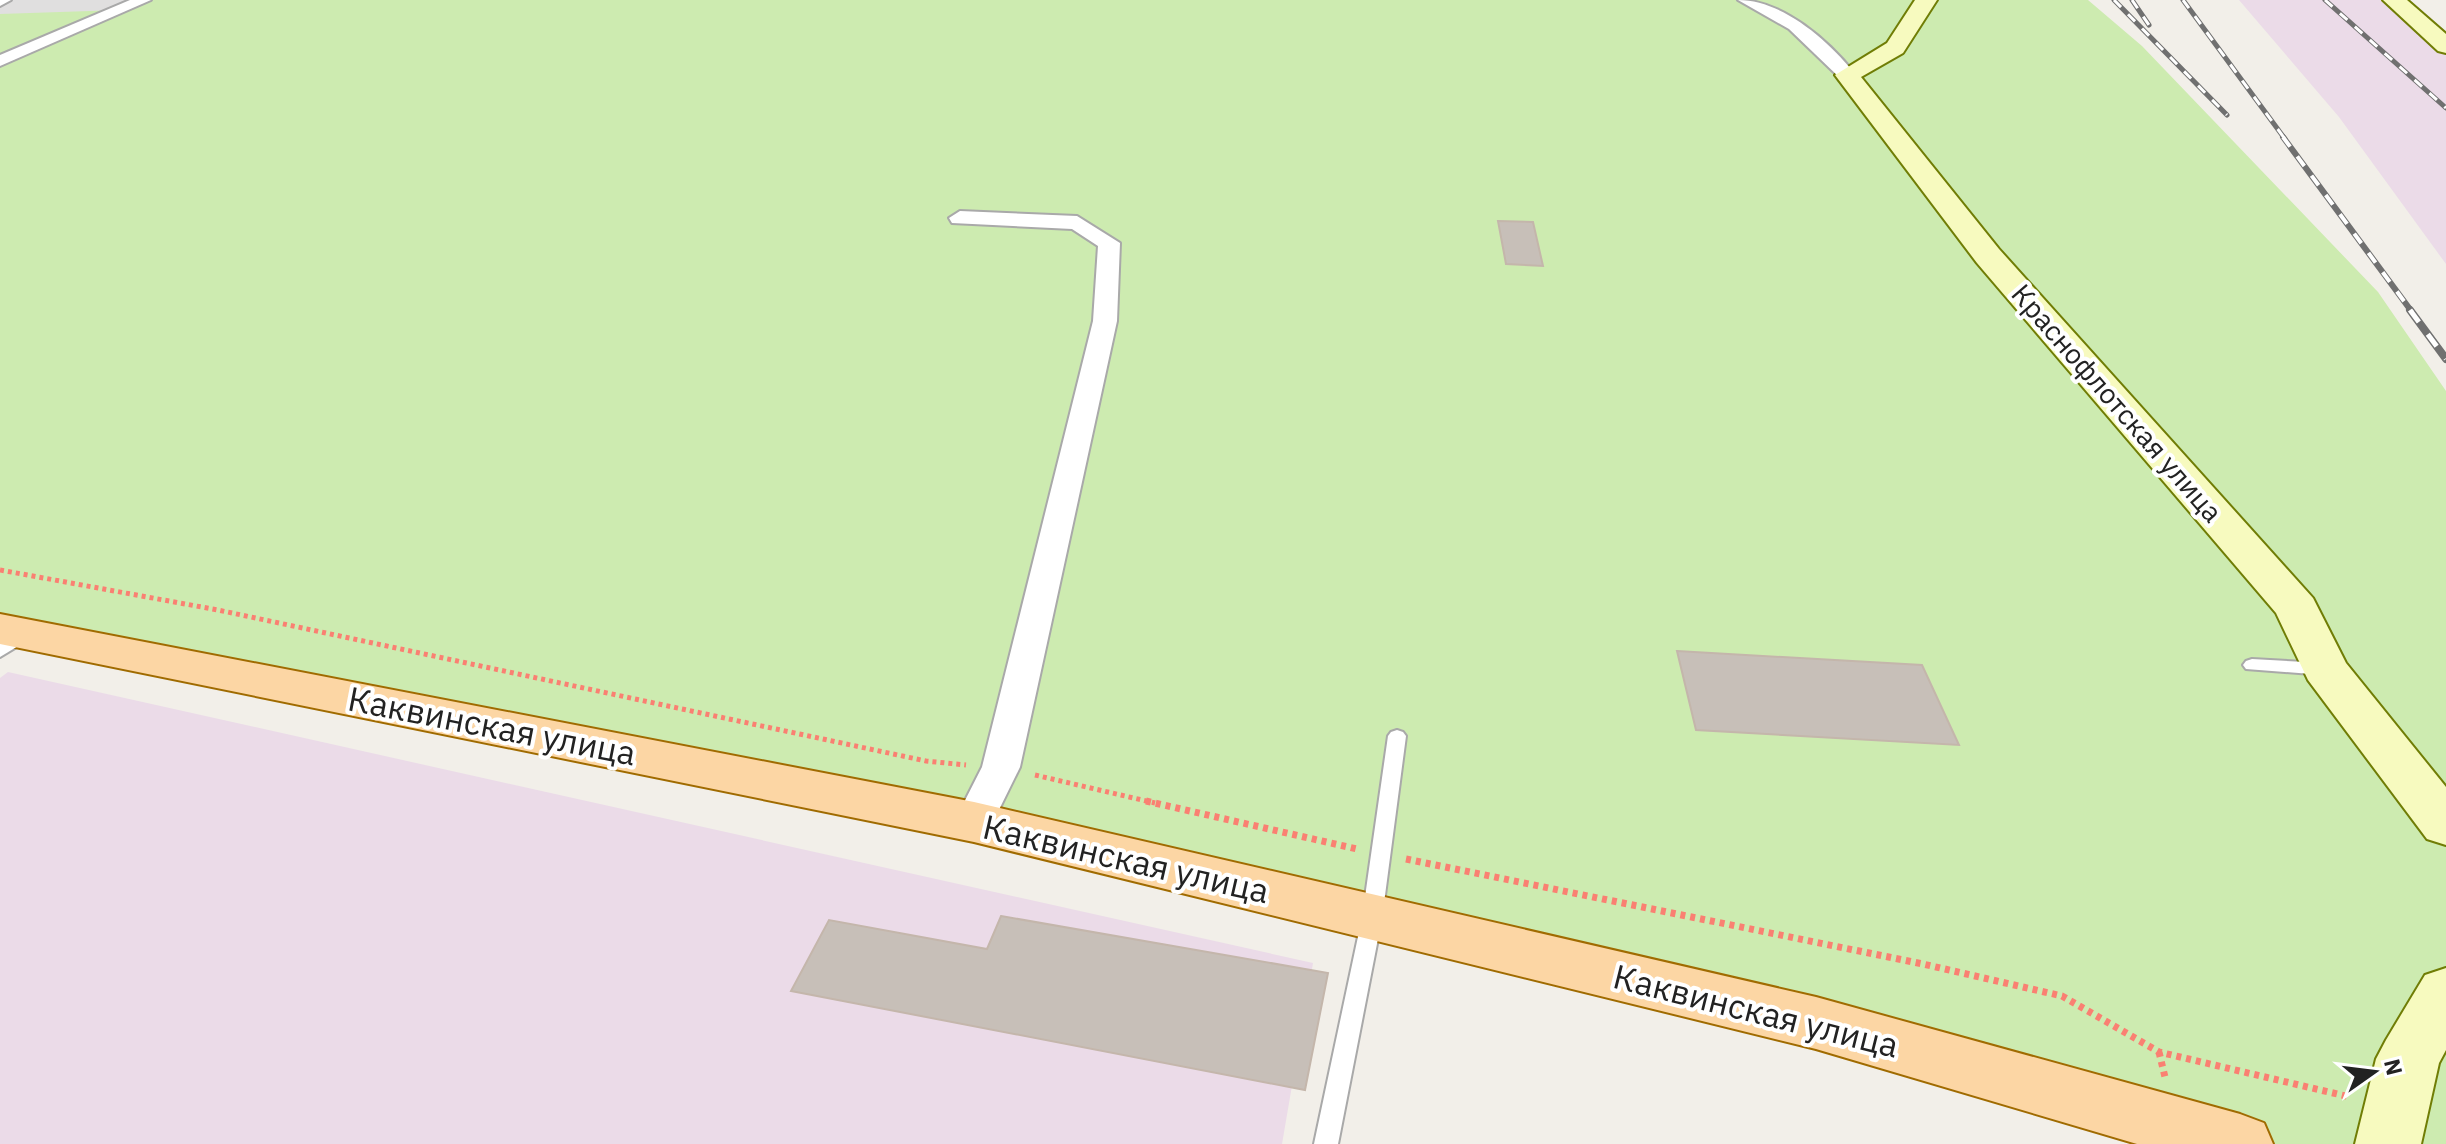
<svg xmlns="http://www.w3.org/2000/svg" width="2446" height="1144" viewBox="0 0 2446 1144" font-family="'IBM Plex Sans',sans-serif">
	<rect width="100%" height="100%" fill="#f2efe9"/>
	<polygon fill="#e0dfdf" points="0,0 138,0 110,12 0,16"/>
	<g fill="#ebdbe8">
		<polygon points="2239,0 2381,0 2446,54 2446,264 2339,117"/>
		<polygon points="8,672 1313,963 1282,1144 0,1144 0,678"/>
	</g>
	<polygon fill="#cdebb0" points="143,0 2088,0 2142,46 2378,292 2446,391 2446,1144 2240,1144 1816,1023 0,629 0,14 120,10"/>
	<g fill="#c7bfb8" stroke="#c4b6ab" stroke-width="2">
		<polygon points="1498,221 1533,222 1543,266 1506,264"/>
		<polygon points="1677,651 1922,665 1959,745 1696,730"/>
		<polygon points="1001,916 1328,973 1305,1090 791,991 829,920 987,949"/>
	</g>
	<g fill="none" stroke-linecap="round" stroke-linejoin="round">
		<g stroke="#a9a9a9" stroke-width="4">
			<g id="lane">
				<polygon points="27,628 33,629 35,633 33,637 0,657 0,643"/>
				<polygon points="2252,659 2324,663 2333,669 2324,675 2246,669 2243,665 2246,661"/>
				<polygon points="1397,730 1403,732 1406,736 1382,918 1338,1144 1314,1144 1362,918 1388,736 1391,732"/>
			</g>
		</g>
		<g stroke="#a9a9a9" stroke-width="4">
			<g id="street">
				<polygon points="0,0 11,0 0,6"/>
				<polygon points="130,0 151,0 0,66 0,55"/>
				<path d="M1738 0C1783 0 1829 41 1856 75L1847 80 1841 79 1789 29Z"/>
				<polygon points="960,211 1077,216 1120,243 1117,321 1020,767 988,832 974,836 960,832 954,822 982,767 1093,321 1098,246 1072,229 952,223 949,218"/>
			</g>
		</g>
		<g stroke="#707d05" stroke-width="4">
			<g id="secondary">
				<polygon points="1915,0 1937,0 1903,53 1861,77 1999,249 2313,598 2346,663 2446,787 2446,845 2427,839 2308,680 2276,613 1977,263 1835,75 1887,43"/>
				<polygon points="2383,0 2407,0 2446,34 2446,53 2438,51"/>
				<polygon points="2446,968 2446,1050 2439,1063 2421,1144 2355,1144 2376,1059 2386,1040 2425,975"/>
			</g>
		</g>
		<g stroke="#a06b00" stroke-width="4">
			<polygon id="primary" points="0,614 974,802 1816,997 2240,1114 2264,1123 2273,1144 2137,1144 1816,1049 974,842 0,644"/>
		</g>
		<g stroke="#fa8072" stroke-width="5" stroke-dasharray="4 4" stroke-linecap="butt">
			<polyline points="0,570 218,610 926,761 966,765"/>
			<polyline points="1035,775 1155,803"/>
		</g>
		<g stroke="#fa8072" stroke-width="7" stroke-dasharray="5 5" stroke-linecap="butt">
			<polyline points="1146,801 1357,849"/>
			<polyline points="1406,859 1923,964 2062,996 2159,1052 2350,1097"/>
			<polyline points="2159,1052 2165,1077"/>
		</g>
		<use href="#lane" fill="#fff" fill-rule="evenodd"/>
		<use href="#street" fill="#fff" fill-rule="evenodd"/>
		<use href="#secondary" fill="#f7fabf" fill-rule="evenodd"/>
		<use href="#primary" fill="#fcd6a4" fill-rule="evenodd"/>
		<g stroke="#707070" stroke-width="5">
			<g id="rail-far2">
				<polyline points="2114,0 2227,115"/>
				<polyline points="2132,0 2149,25"/>
				<polyline points="2183,0 2285,139"/>
				<polyline points="2325,0 2446,108"/>
			</g>
		</g>
		<g stroke="#707070" stroke-width="6">
			<polyline id="rail-far1" points="2283,137 2412,312"/>
		</g>
		<g stroke="#707070" stroke-width="8">
			<polyline id="rail" points="2410,310 2446,359"/>
		</g>
		<use href="#rail-far2" stroke="#fff" stroke-width="3" stroke-dasharray="10" stroke-linecap="butt"/>
		<use href="#rail-far1" stroke="#fff" stroke-width="4" stroke-dasharray="12" stroke-linecap="butt"/>
		<use href="#rail" stroke="#fff" stroke-width="5" stroke-dasharray="15" stroke-linecap="butt"/>
	</g>
	<g text-anchor="middle" stroke-width="8" stroke-linejoin="round" paint-order="stroke">
		<g font-size="28" fill="#222" stroke="#fff">
			<text transform="translate(2117 403) rotate(49)" y="10">Краснофлотская улица</text>
		</g>
		<g font-size="34" fill="#222" stroke="#fff">
			<text transform="translate(492 726) rotate(11)" y="12">Каквинская улица</text>
			<text transform="translate(1126 859) rotate(13)" y="12">Каквинская улица</text>
			<text transform="translate(1756 1011) rotate(14)" y="12">Каквинская улица</text>
		</g>
	</g>
	<g transform="translate(2374 1072) rotate(76)" stroke="#ffffff" stroke-width="6" paint-order="stroke">
	<path d="M0-6L14 30L0 20L-14 30Z" fill="#222222"/>
	<text y="-12" font-size="22" font-weight="bold" text-anchor="middle" fill="#222222">N</text>
	</g>
</svg>
